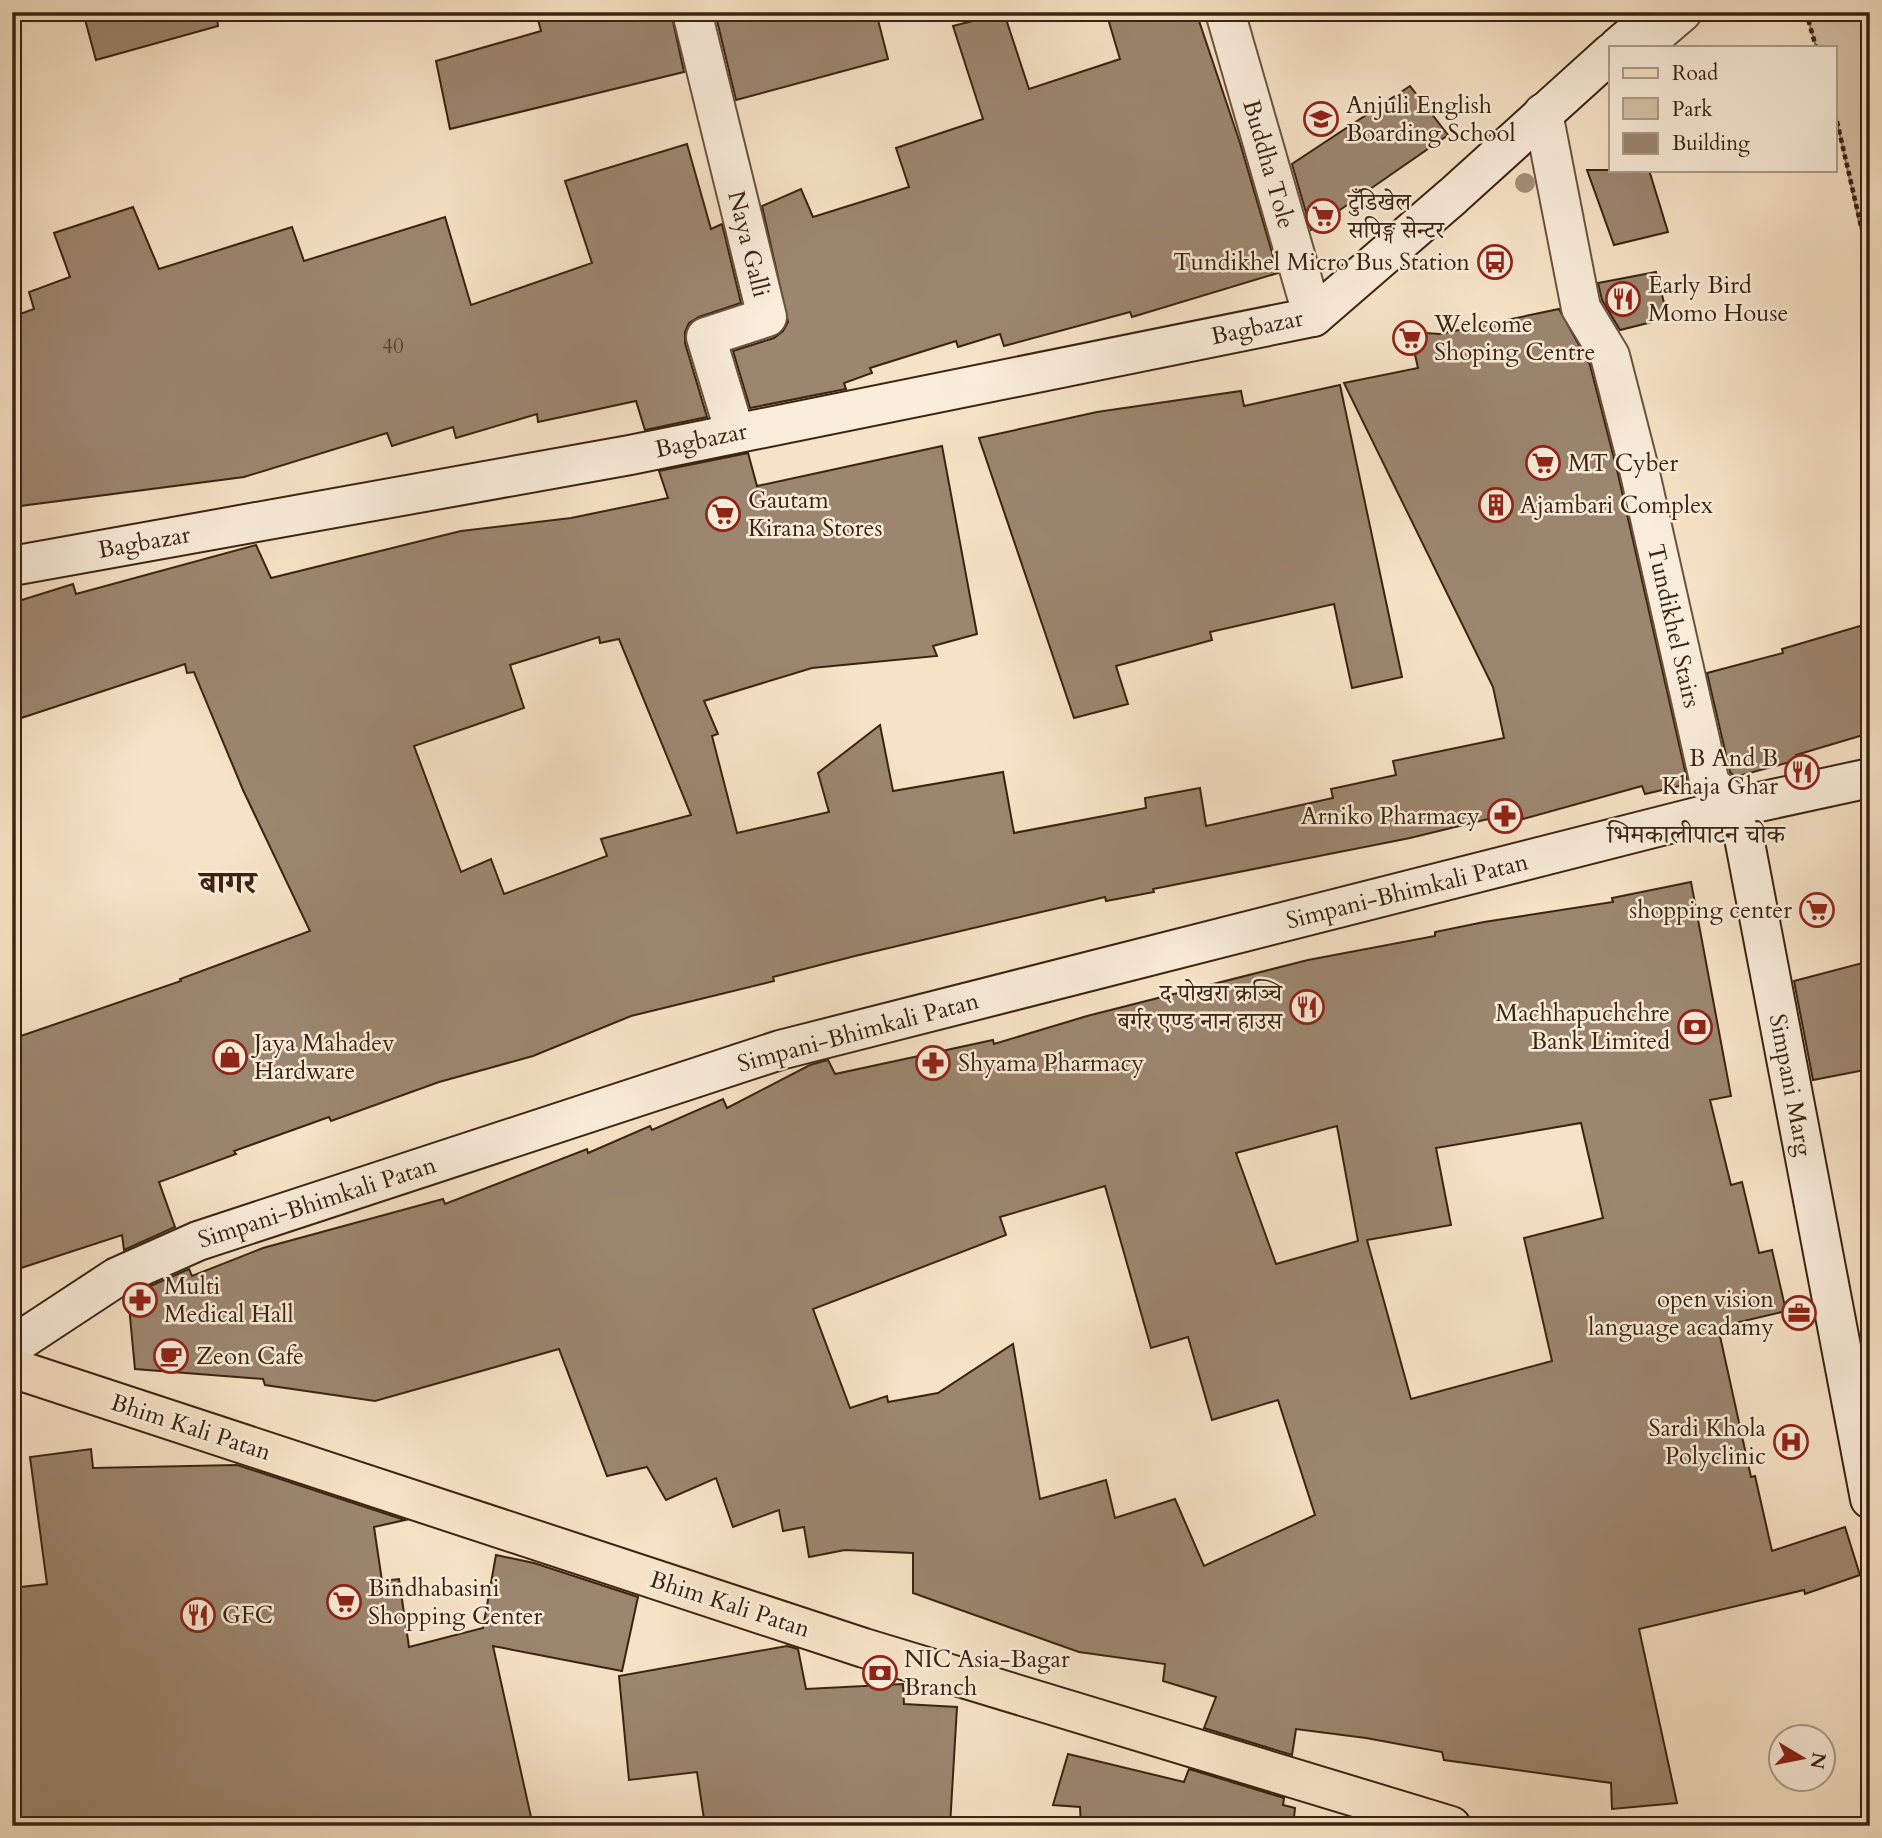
<svg xmlns="http://www.w3.org/2000/svg" width="1882" height="1838" viewBox="0 0 1882 1838" font-family="Cardo,'Noto Serif Devanagari',serif">
	<rect width="100%" height="100%" fill="#f6e2c6"/>
	<filter id="stains"><feTurbulence type="fractalNoise" baseFrequency=".00286" numOctaves="4"/><feColorMatrix values="0 0 0 0 .2 0 0 0 0 .09 0 0 0 0 .02 0 0 0 .5 -.17"/></filter>
	<radialGradient id="worn" r=".72"><stop offset=".6" stop-color="#630" stop-opacity="0"/><stop offset="1" stop-color="#630" stop-opacity=".3"/></radialGradient>
	<polygon fill="#d6c2a7" stroke="#88725c" stroke-width="2" points="1806,12 1870,12 1870,271 1835,113 1835,47 1816,47"/>
	<g fill="#9c866f" stroke="#3b2310" stroke-width="2" fill-rule="evenodd">
		<polygon points="83,12 216,12 218,26 96,60"/>
		<polygon points="536,12 671,12 684,72 450,129 436,61 541,31"/>
		<polygon points="715,12 876,12 888,59 736,100"/>
		<polygon points="1106,12 1196,12 1240,143 1278,273 1132,317 1130,312 1004,346 1000,334 958,347 956,341 870,368 872,373 844,383 846,389 750,408 733,351 774,338 783,331 788,322 762,206 801,189 813,217 909,187 896,148 983,119 953,26 1004,13 1029,89 1120,59"/>
		<polygon points="1410,86 1448,135 1311,230 1292,164"/>
		<polygon points="687,144 711,229 722,224 741,303 699,317 689,323 685,332 685,343 707,417 645,430 636,401 538,422 537,414 456,438 453,427 392,446 387,433 244,477 12,507 12,317 34,309 29,292 70,277 54,233 133,207 159,269 292,227 304,261 445,217 471,305 592,263 565,181"/>
		<polygon points="1587,170 1649,170 1668,232 1614,245"/>
		<polygon points="1656,272 1668,318 1620,330 1602,300 1598,283"/>
		<path d="M1559 309 1590 365 1618 474 1688 784 1645 794 1642 786 1523 819 1521 811 1410 838 1153 889 1154 892 1106 901 1105 897 855 956 773 977 774 981 631 1016 533 1056 439 1082 331 1121 329 1117 234 1151 236 1154 159 1182 175 1227 124 1250 122 1235 12 1271V1039L181 981 180 979 310 931 243 790 194 672 187 673 185 664 12 721V603L73 584 76 594 256 545 271 578 461 531 571 518 668 498 659 471 748 453 757 486 942 446 977 634 933 646 937 656 812 668 704 701 718 734 712 736 737 833 829 812 818 773 880 725 893 791 1003 772 1014 833 1146 808 1145 798 1200 788 1206 826 1333 798 1331 789 1396 775 1393 761 1504 738 1493 687 1344 383 1418 368 1410 332 1440 334ZM599 637 600 643 619 639 691 815 601 839 607 856 504 894 491 859 461 872 414 746 524 708 510 665Z"/>
		<polygon points="1340,385 1402,677 1352,688 1334,604 1210,632 1212,640 1116,666 1128,704 1074,718 979,438 1097,412 1241,391 1244,406"/>
		<polygon points="1870,623 1870,733 1796,755 1797,760 1735,777 1730,772 1707,673 1783,653 1782,649"/>
		<path d="M1691 882 1731 1096 1710 1100 1731 1185 1742 1182 1759 1253 1772 1250 1786 1311 1718 1327 1751 1477 1755 1476 1772 1551 1845 1527 1860 1575 1805 1594 1804 1590 1639 1629 1677 1803 1612 1809 1611 1783 1444 1760 1442 1752 1366 1738 1296 1729 1292 1755 1204 1728 1216 1697 1163 1681 1165 1664 1079 1652 913 1593V1553L845 1550 809 1557 804 1527 783 1531 779 1510 733 1527 716 1478 666 1500 647 1467 607 1476 559 1349 375 1401 265 1385 263 1379 135 1369 128 1296 189 1269 192 1276 263 1248 443 1199 445 1204 587 1149 588 1153 650 1126 652 1130 723 1099 727 1108 810 1065 828 1060 835 1074 993 1040 994 1044 1087 1016 1308 960 1435 936V932L1484 922 1613 902 1612 898ZM1581 1123 1603 1218 1524 1238 1552 1361 1411 1399 1367 1240 1451 1225 1436 1148ZM1337 1126 1358 1241 1276 1264 1236 1153ZM1105 1186 1151 1348 1188 1337 1212 1420 1278 1400 1315 1515 1204 1566 1175 1499 1115 1518 1106 1480 1040 1499 1013 1344 938 1393 888 1402 887 1396 850 1408 813 1309 1006 1235 1000 1217Z"/>
		<polygon points="1870,961 1870,1069 1813,1080 1794,981"/>
		<polygon points="91,1449 93,1468 237,1465 405,1520 374,1527 382,1581 399,1579 409,1647 483,1628 496,1555 534,1563 638,1597 622,1671 493,1646 533,1826 12,1826 12,1588 47,1584 30,1457"/>
		<polygon points="787,1646 798,1649 806,1689 903,1684 904,1704 957,1707 950,1826 705,1826 697,1772 629,1780 619,1676"/>
		<polygon points="1068,1754 1184,1782 1189,1769 1284,1798 1283,1805 1295,1808 1293,1826 1081,1826 1080,1807 1053,1805"/>
	</g>
	<g fill="none" stroke-linecap="round" stroke-linejoin="round">
		<g stroke="#6a533e" stroke-width="42">
			<g id="pedestrian">
				<polyline points="1641,47 1682,12"/>
				<polyline points="1543,113 1581,308 1610,356 1639,469 1710,784 1736,807"/>
			</g>
		</g>
		<g stroke="#6a533e" stroke-width="42">
			<g id="minor">
				<polyline points="692,12 767,317 706,337 735,433"/>
				<polyline points="1225,12 1313,317"/>
			</g>
		</g>
		<g stroke="#3b2310" stroke-width="42">
			<g id="secondary">
				<polyline points="1618,47 1659,12"/>
				<polyline points="12,566 630,455 1313,317 1453,196 1611,53"/>
				<polyline points="1736,807 1742,827 1870,1499"/>
				<polyline points="12,1346 117,1277 198,1241 780,1050 1736,807 1870,778"/>
			</g>
		</g>
		<g stroke="#3b2310" stroke-width="42">
			<polyline id="primary" points="12,1368 864,1648 1451,1826"/>
		</g>
		<g stroke="#3b2310" stroke-width="4.5" stroke-dasharray="5 3.5" stroke-linecap="butt">
			<polyline points="1806,12 1816,47"/>
			<polyline points="1835,113 1861,226"/>
		</g>
		<use href="#pedestrian" stroke="#f9ecda" stroke-width="38"/>
		<use href="#minor" stroke="#f9ecda" stroke-width="38"/>
		<use href="#secondary" stroke="#f9ecda" stroke-width="38"/>
		<use href="#primary" stroke="#f6e2c6" stroke-width="38"/>
	</g>
	<circle fill="#a58f77" cx="1525" cy="183" r="10"/>
	<defs>
		<g id="school-ring" transform="scale(1.75)"><circle r="9.5" fill="#f9ecda" stroke="#8f2418" stroke-width="1.5"/><path d="M0-5L7-2L0 1L-7-2ZM-4 1L0 2.5L4 1V4Q0 6-4 4Z" fill="#8f2418"/></g>
		<g id="supermarket-ring" transform="scale(1.75)"><circle r="9.5" fill="#f9ecda" stroke="#8f2418" stroke-width="1.5"/><path d="M-6-5.5h2.5l.6 2H6L4.5 2H-2.5L-4.4-4H-6ZM-1.5 3.2a1.3 1.3 0 1 0 .1 0ZM3 3.2a1.3 1.3 0 1 0 .1 0Z" fill="#8f2418"/></g>
		<g id="bus-ring" transform="scale(1.75)"><circle r="9.5" fill="#f9ecda" stroke="#8f2418" stroke-width="1.5"/><path d="M-5-6H5V4H4V6H2V4H-2V6H-4V4H-5ZM-3.5-4V0h7V-4ZM-3.5 1.2v1.5H-2V1.2ZM2 1.2v1.5H3.5V1.2Z" fill="#8f2418"/></g>
		<g id="restaurant-ring" transform="scale(1.75)"><circle r="9.5" fill="#f9ecda" stroke="#8f2418" stroke-width="1.5"/><path d="M-5-6h1v4h1v-4h1v4h1v-4h1v5L-1.5 .5V6h-2V.5L-5-1ZM5-6V6H3V1.5H1.5Q1.5-4 5-6Z" fill="#8f2418"/></g>
		<g id="building-ring" transform="scale(1.75)"><circle r="9.5" fill="#f9ecda" stroke="#8f2418" stroke-width="1.5"/><path d="M-4-6H4V6H1V3H-1V6H-4ZM-2.5-4.3h1.7v1.8h-1.7ZM.8-4.3h1.7v1.8H.8ZM-2.5-1h1.7V.8h-1.7ZM.8-1h1.7V.8H.8Z" fill="#8f2418"/></g>
		<g id="pharmacy-ring" transform="scale(1.75)"><circle r="9.5" fill="#f9ecda" stroke="#8f2418" stroke-width="1.5"/><path d="M-2-6h4v4h4v4h-4v4h-4v-4h-4v-4h4Z" fill="#8f2418"/></g>
		<g id="bank-ring" transform="scale(1.75)"><circle r="9.5" fill="#f9ecda" stroke="#8f2418" stroke-width="1.5"/><path d="M-6-4H6V4H-6ZM0-2.3a2.3 2.3 0 1 0 0 4.6a2.3 2.3 0 1 0 0-4.6Z" fill="#8f2418"/></g>
		<g id="shop-ring" transform="scale(1.75)"><circle r="9.5" fill="#f9ecda" stroke="#8f2418" stroke-width="1.5"/><path d="M-5-2.5h2.3a2.7 3.5 0 0 1 5.4 0H5L5.5 6h-11ZM-1.5-2.5h3a1.5 2.3 0 0 0-3 0Z" fill="#8f2418"/></g>
		<g id="office-ring" transform="scale(1.75)"><circle r="9.5" fill="#f9ecda" stroke="#8f2418" stroke-width="1.5"/><path d="M-6-3h4V-5.5h4V-3h4V5H-6ZM-1-4.5V-3h2v-1.5ZM-6 0V1H6V0Z" fill="#8f2418"/></g>
		<g id="cafe-ring" transform="scale(1.75)"><circle r="9.5" fill="#f9ecda" stroke="#8f2418" stroke-width="1.5"/><path d="M-5.5-4.5H6V0H3Q3 3.5 0 3.5H-2.5Q-5.5 3.5-5.5 0ZM3-3.2v2h1.7v-2ZM-6 4.5H4V6H-6Z" fill="#8f2418"/></g>
		<g id="hospital-ring" transform="scale(1.75)"><circle r="9.5" fill="#f9ecda" stroke="#8f2418" stroke-width="1.5"/><path d="M-5-5h3v3.5h4V-5h3V5h-3V1.5h-4V5h-3Z" fill="#8f2418"/></g>
	</defs>
	<g fill-rule="evenodd">
		<use href="#school-ring" x="1321" y="119"/>
		<use href="#supermarket-ring" x="1323" y="216"/>
		<use href="#bus-ring" x="1495" y="262"/>
		<use href="#restaurant-ring" x="1623" y="299"/>
		<use href="#supermarket-ring" x="1410" y="338"/>
		<use href="#supermarket-ring" x="1543" y="463"/>
		<use href="#building-ring" x="1496" y="505"/>
		<use href="#supermarket-ring" x="723" y="514"/>
		<use href="#restaurant-ring" x="1802" y="772"/>
		<use href="#pharmacy-ring" x="1505" y="816"/>
		<use href="#supermarket-ring" x="1817" y="910"/>
		<use href="#restaurant-ring" x="1307" y="1007"/>
		<use href="#bank-ring" x="1695" y="1027"/>
		<use href="#shop-ring" x="230" y="1057"/>
		<use href="#pharmacy-ring" x="933" y="1063"/>
		<use href="#pharmacy-ring" x="140" y="1300"/>
		<use href="#office-ring" x="1799" y="1313"/>
		<use href="#cafe-ring" x="171" y="1356"/>
		<use href="#hospital-ring" x="1791" y="1442"/>
		<use href="#supermarket-ring" x="344" y="1602"/>
		<use href="#restaurant-ring" x="198" y="1615"/>
		<use href="#bank-ring" x="880" y="1673"/>
	</g>
	<g text-anchor="middle" stroke-width="5" stroke-linejoin="round" paint-order="stroke">
		<g font-size="21" fill="#533c28">
			<text x="393" y="353">40</text>
		</g>
		<g font-size="24" fill="#3b2310" stroke="#f9ecda" text-anchor="start">
			<text x="1346" y="113">Anjuli English<tspan x="1346" dy="28">Boarding School</tspan></text>
			<text x="1348" y="210">टुँडिखेल<tspan x="1348" dy="28">सपिङ्ग सेन्टर</tspan></text>
			<text x="1470" y="270" text-anchor="end">Tundikhel Micro Bus Station</text>
			<text x="1648" y="293">Early Bird<tspan x="1648" dy="28">Momo House</tspan></text>
			<text x="1434" y="332">Welcome<tspan x="1434" dy="28">Shoping Centre</tspan></text>
			<text x="1568" y="471">MT Cyber</text>
			<text x="748" y="508">Gautam<tspan x="748" dy="28">Kirana Stores</tspan></text>
			<text x="1520" y="513">Ajambari Complex</text>
			<text x="1778" y="766" text-anchor="end">B And B<tspan x="1778" dy="28">Khaja Ghar</tspan></text>
			<text x="1480" y="824" text-anchor="end">Arniko Pharmacy</text>
			<text x="1792" y="918" text-anchor="end">shopping center</text>
			<text x="1282" y="1001" text-anchor="end">द पोखरा क्रञ्चि<tspan x="1282" dy="28">बर्गर एण्ड नान हाउस</tspan></text>
			<text x="1670" y="1021" text-anchor="end">Machhapuchchre<tspan x="1670" dy="28">Bank Limited</tspan></text>
			<text x="254" y="1051">Jaya Mahadev<tspan x="254" dy="28">Hardware</tspan></text>
			<text x="958" y="1071">Shyama Pharmacy</text>
			<text x="164" y="1294">Multi<tspan x="164" dy="28">Medical Hall</tspan></text>
			<text x="1774" y="1307" text-anchor="end">open vision<tspan x="1774" dy="28">language acadamy</tspan></text>
			<text x="196" y="1364">Zeon Cafe</text>
			<text x="1766" y="1436" text-anchor="end">Sardi Khola<tspan x="1766" dy="28">Polyclinic</tspan></text>
			<text x="368" y="1596">Bindhabasini<tspan x="368" dy="28">Shopping Center</tspan></text>
			<text x="222" y="1623">GFC</text>
			<text x="904" y="1667">NIC Asia-Bagar<tspan x="904" dy="28">Branch</tspan></text>
		</g>
		<g font-size="24" fill="#3b2310" stroke="#f9ecda">
			<text transform="translate(1269 164) rotate(74)" y="8">Buddha Tole</text>
			<text transform="translate(749 244) rotate(76)" y="8">Naya Galli</text>
			<text transform="translate(1257 327) rotate(-12)" y="8">Bagbazar</text>
			<text transform="translate(701 440) rotate(-12)" y="8">Bagbazar</text>
			<text transform="translate(144 542) rotate(-10)" y="8">Bagbazar</text>
			<text transform="translate(1674 626) rotate(77)" y="8">Tundikhel Stairs</text>
			<text transform="translate(1407 891) rotate(-14)" y="8">Simpani-Bhimkali Patan</text>
			<text transform="translate(858 1032) rotate(-15)" y="8">Simpani-Bhimkali Patan</text>
			<text transform="translate(1791 1085) rotate(79)" y="8">Simpani Marg</text>
			<text transform="translate(317 1202) rotate(-18)" y="8">Simpani-Bhimkali Patan</text>
			<text transform="translate(191 1427) rotate(18)" y="8">Bhim Kali Patan</text>
			<text transform="translate(730 1604) rotate(18)" y="8">Bhim Kali Patan</text>
		</g>
		<g font-size="26" fill="#3b2310" stroke="#f9ecda">
			<text x="1696" y="843">भिमकालीपाटन चोक</text>
		</g>
		<g font-size="32" font-weight="bold" fill="#3b2310" stroke="#f9ecda">
			<text x="228" y="893">बागर</text>
		</g>
	</g>
	<rect width="1882" height="1838" fill="none" stroke="#f6e2c6" stroke-width="42"/>
	<rect x="14" y="14" width="1854" height="1810" fill="none" stroke="#3b2310" stroke-width="3.5"/>
	<rect x="21" y="21" width="1840" height="1796" fill="none" stroke="#3b2310" stroke-width="2"/>
	<rect x="1609" y="46" width="228" height="126" fill="#f9ecda" stroke="#ad9c89" stroke-width="2"/>
	<rect x="1623" y="68" width="35" height="10" fill="#f6e2c6" stroke="#ad9c89" stroke-width="2"/>
	<text x="1672" y="80" font-size="21" fill="#3b2310">Road</text>
	<rect x="1623" y="98" width="35" height="21" fill="#d6c2a7" stroke="#ad9c89" stroke-width="2"/>
	<text x="1672" y="116" font-size="21" fill="#3b2310">Park</text>
	<rect x="1623" y="133" width="35" height="21" fill="#9c866f" stroke="#ad9c89" stroke-width="2"/>
	<text x="1672" y="150" font-size="21" fill="#3b2310">Building</text>
	<g transform="translate(1802 1758) rotate(100)"><circle r="33" fill="#f9ecda" stroke="#ad9c89" stroke-width="2"/>
	<path d="M0-5L12 26L0 18L-12 26Z" fill="#8f2418"/>
	<text y="-10" font-size="19" font-weight="bold" text-anchor="middle" fill="#3b2310">N</text>
	</g>
	<rect width="100%" height="100%" filter="url(#stains)"/>
	<rect width="100%" height="100%" fill="url(#worn)"/>
</svg>
